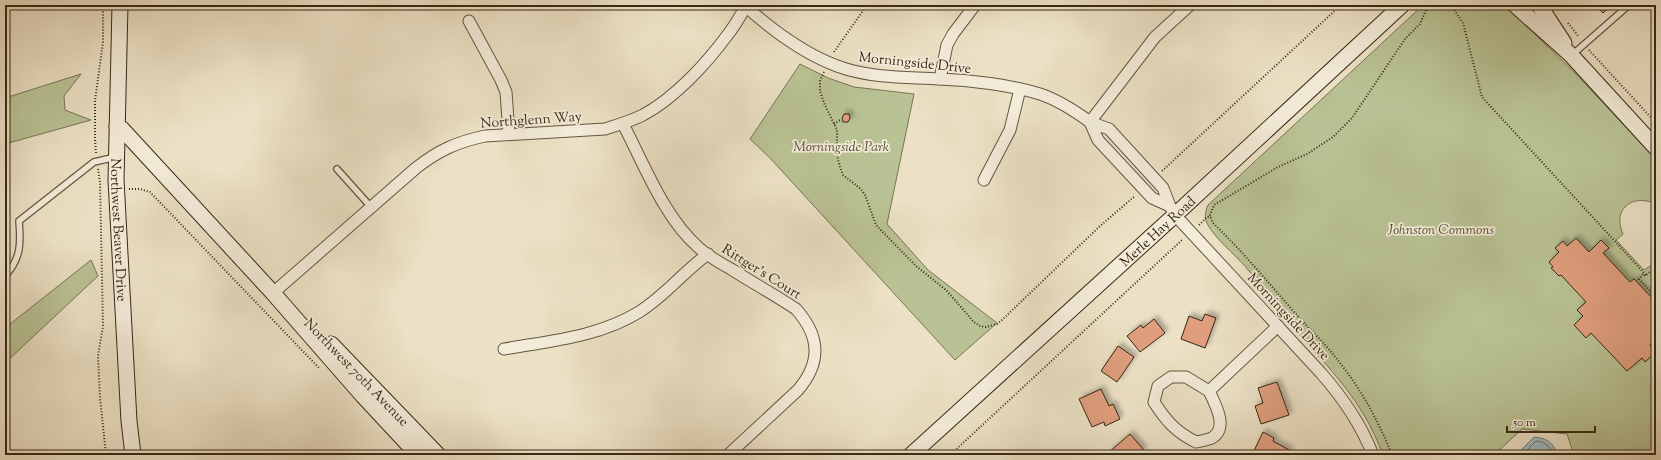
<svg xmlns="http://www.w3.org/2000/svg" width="1661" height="460" viewBox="0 0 1661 460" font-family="'Sorts Mill Goudy',serif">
	<defs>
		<filter id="shadow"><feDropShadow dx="3.5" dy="-3.5" stdDeviation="2" flood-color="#0004"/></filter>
	</defs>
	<rect width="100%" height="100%" fill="#ece1c5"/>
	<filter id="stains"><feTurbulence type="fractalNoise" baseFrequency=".005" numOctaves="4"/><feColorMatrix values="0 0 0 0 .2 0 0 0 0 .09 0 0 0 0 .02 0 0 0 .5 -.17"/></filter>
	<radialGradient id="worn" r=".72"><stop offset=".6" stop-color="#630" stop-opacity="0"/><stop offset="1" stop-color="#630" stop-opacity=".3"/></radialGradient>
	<g fill="#b9c294" stroke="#787554">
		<path d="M1423 5H1505L1574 72 1656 159V201L1654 203C1631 194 1612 210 1623 234L1616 240 1644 270 1652 265 1656 269V455H1574L1567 434 1522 429 1494 455H1383C1362 398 1328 368 1290 324 1273 306 1261 285 1245 266 1235 255 1214 237 1208 225 1204 219 1205 212 1208 205Z"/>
		<polygon points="800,64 828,78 854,87 914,94 887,224 928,270 997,323 955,360 770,158 750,139"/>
		<polygon points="81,74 64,96 65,110 91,120 5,144 5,98"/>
		<polygon points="91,260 98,276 5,363 5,328"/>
	</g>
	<path fill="#9fbac0" stroke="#76807c" d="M1534 437C1546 438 1554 442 1557 455H1516Z"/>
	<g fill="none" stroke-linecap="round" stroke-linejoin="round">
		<path stroke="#6c716a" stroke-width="1" d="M1522 455 1536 441C1546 442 1550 446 1553 455"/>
	</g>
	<g fill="#df9e7d" stroke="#382815" filter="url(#shadow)">
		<polygon points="1595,5 1612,5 1603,13"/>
		<polygon points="844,114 849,114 850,118 848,122 843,122 842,118"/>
		<polygon points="1576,238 1589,252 1601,240 1609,248 1603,253 1630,282 1634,279 1656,302 1656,344 1654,342 1650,345 1656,352 1645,362 1642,358 1627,371 1591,333 1586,338 1574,325 1583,316 1577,310 1586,302 1561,275 1559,276 1551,268 1553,267 1549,262 1559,252 1555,248 1563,241 1567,246"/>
		<polygon points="1205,314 1216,318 1205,348 1181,339 1189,316 1202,321"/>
		<polygon points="1154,319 1165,333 1140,352 1127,336 1141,325 1143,328"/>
		<polygon points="1118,346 1134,357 1117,382 1101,371"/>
		<polygon points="1277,382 1289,415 1261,424 1255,406 1263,403 1258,388"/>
		<polygon points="1101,389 1109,406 1113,404 1120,419 1105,426 1104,422 1092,427 1079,399"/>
		<polygon points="1263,432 1274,438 1273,441 1291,451 1289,455 1252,455"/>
		<polygon points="1130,434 1144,450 1138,455 1112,455 1109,452"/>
	</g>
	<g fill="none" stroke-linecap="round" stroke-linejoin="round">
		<g stroke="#655641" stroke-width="8">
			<g id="lane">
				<polyline points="1572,55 1629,5"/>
				<polyline points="337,169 371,207"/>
				<path d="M5 276C21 259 21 243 19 221L94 162 116 157"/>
			</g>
		</g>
		<g stroke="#655641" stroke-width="13">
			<g id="street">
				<path d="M744 5C772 30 810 58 846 69 876 78 908 77 939 79 970 80 1011 85 1040 94 1058 100 1075 111 1090 122L1155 37 1190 5"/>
				<polyline points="469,21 501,80 506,92 509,134"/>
				<polyline points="940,79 947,45 953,34 975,5"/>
				<path d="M623 124C644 164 664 217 698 247 708 256 720 263 731 269 753 283 775 295 796 309 820 336 822 362 798 390L728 455"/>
				<polyline points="984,180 1010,130 1020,89"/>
				<path d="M1170 206 1152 198 1098 140 1090 122 1109 129 1163 188 1170 206 1175 215 1321 373C1343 398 1361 424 1373 455"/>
				<path d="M273 293 416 168C439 150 457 142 485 136L605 129C618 125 631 121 643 115 675 98 707 63 729 33 736 24 741 14 747 5"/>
				<path d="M504 349C549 341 599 337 639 312 665 296 683 272 708 254"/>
				<path d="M1209 391C1215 404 1229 428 1212 438 1207 440 1201 441 1196 442 1176 432 1166 421 1154 402L1158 386 1171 377H1186L1209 391 1278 326"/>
			</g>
		</g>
		<g stroke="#382815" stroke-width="17">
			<g id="secondary">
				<path id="s1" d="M120 5 116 180 129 421 133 455"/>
				<polyline points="1515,5 1571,55 1656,148"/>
				<polyline points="1539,5 1564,43"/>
				<polyline points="117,126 122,129 273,293 363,396 418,455"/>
				<polyline points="331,344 438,455"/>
				<path id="s2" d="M911 455 1175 215 1402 5"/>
			</g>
		</g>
		<g stroke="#382815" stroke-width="2" stroke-dasharray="1 2" stroke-linecap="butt">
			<polyline points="1451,5 1463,23 1482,97 1646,275"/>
			<polyline points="1568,23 1579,37"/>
			<polyline points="1589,50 1656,123"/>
			<polyline points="834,52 867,5"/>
			<polyline points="824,72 820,81 820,91 824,103 837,130 837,155 840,167 843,175 861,189 865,195 876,225 916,266 946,290 974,322 980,326 986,327 997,324 1002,320 1100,226 1135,196"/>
			<polyline points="834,124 840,120"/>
			<polyline points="96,153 95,139 95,101 103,42 103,5"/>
			<polyline points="98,169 100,182 103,326 98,356 100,397 106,455"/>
			<polyline points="1162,171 1341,5"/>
			<polyline points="129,189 140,189 150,192 319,368"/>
			<polyline points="1199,225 1207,217 1211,217"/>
			<polyline points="1656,274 1652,270 1645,276 1643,274 1639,279 1656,297"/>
			<polyline points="950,455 1182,240"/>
			<path d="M1392 455C1378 420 1360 387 1336 358 1324 342 1308 328 1295 313 1268 282 1242 251 1213 223L1210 215 1214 205 1278 167 1307 154 1333 137 1352 118 1405 39 1420 24 1426 10 1433 5"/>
		</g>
		<use href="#lane" stroke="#f3ecd9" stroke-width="5.5"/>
		<use href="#street" stroke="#f3ecd9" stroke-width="11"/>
		<use href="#secondary" stroke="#f3ecd9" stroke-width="15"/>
	</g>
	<g text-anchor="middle" stroke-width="3.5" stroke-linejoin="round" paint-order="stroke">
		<g font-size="14" fill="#382815" stroke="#f3ecd9">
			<text transform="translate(915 62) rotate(6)" y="5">Morningside Drive</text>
			<text transform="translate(531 119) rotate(-4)" y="5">Northglenn Way</text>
			<text dy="5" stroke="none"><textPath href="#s1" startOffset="225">Northwest Beaver Drive</textPath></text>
			<text dy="5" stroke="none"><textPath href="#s2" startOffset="333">Merle Hay Road</textPath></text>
			<text transform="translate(762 271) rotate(32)" y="5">Rittger's Court</text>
			<text transform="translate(1289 316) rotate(47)" y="5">Morningside Drive</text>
			<text transform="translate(357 372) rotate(46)" y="5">Northwest 70th Avenue</text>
		</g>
		<g font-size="14" font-style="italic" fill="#584e35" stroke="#f3ecd9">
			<text x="841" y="151">Morningside Park</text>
			<text x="1441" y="234">Johnston Commons</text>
		</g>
	</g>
	<rect width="1661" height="460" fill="none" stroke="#ece1c5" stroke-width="20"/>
	<rect x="6" y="6" width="1649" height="448" fill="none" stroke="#382815" stroke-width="2"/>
	<rect x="10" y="10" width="1641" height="440" fill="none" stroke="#382815"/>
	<path d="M1507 426v6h88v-6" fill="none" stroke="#382815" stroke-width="2"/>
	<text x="1513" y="426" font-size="12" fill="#382815" stroke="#f3ecd9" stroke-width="3" paint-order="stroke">50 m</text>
	<rect width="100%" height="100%" filter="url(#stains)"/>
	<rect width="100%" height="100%" fill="url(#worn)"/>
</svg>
